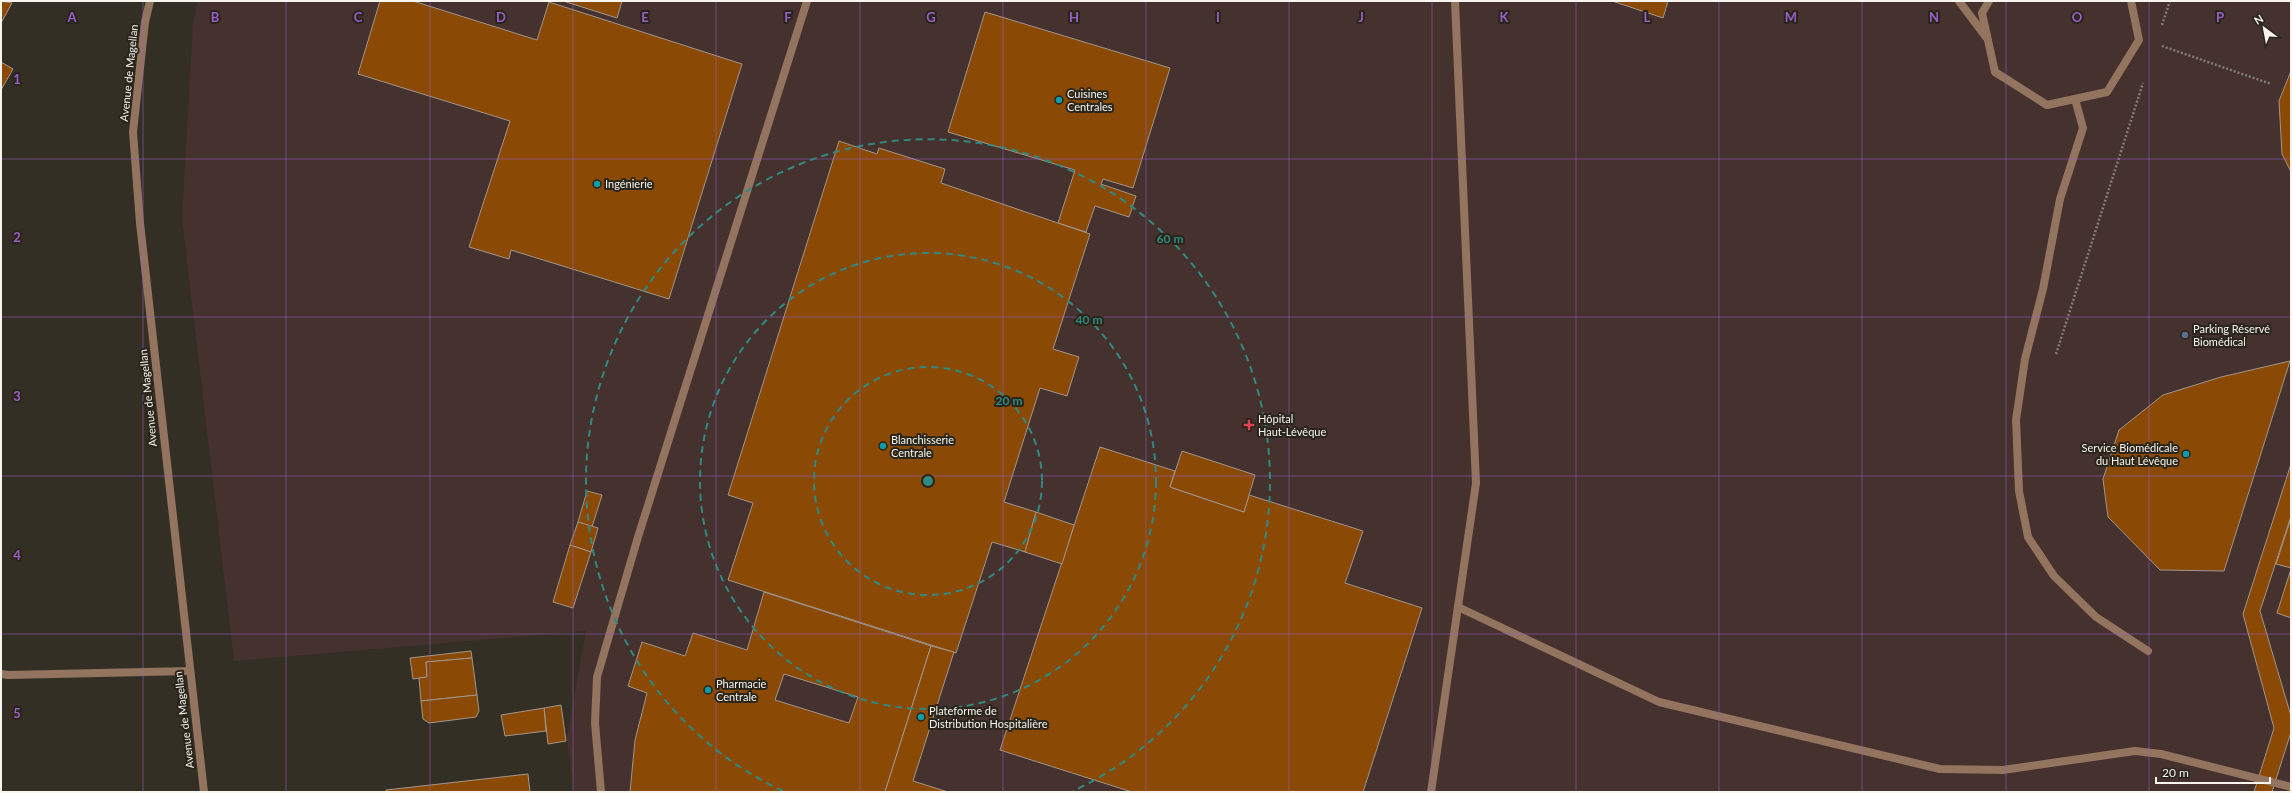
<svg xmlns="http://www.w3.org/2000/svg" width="2292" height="793" viewBox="0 0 2292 793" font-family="Lato,sans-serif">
	<rect width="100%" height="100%" fill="#332f25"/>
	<polygon fill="#45312d" points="198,1 2291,1 2291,792 574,792 567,738 586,631 234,661 182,219 193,23"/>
	<g fill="#8a4904" stroke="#a2968e" fill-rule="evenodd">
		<polygon points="1,1 12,3 1,23"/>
		<polygon points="380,1 413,1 537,40 549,2 742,64 669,299 511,250 509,259 469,247 510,121 358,74"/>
		<polygon points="563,1 622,1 617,18"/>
		<polygon points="1612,1 1668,1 1663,18"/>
		<polygon points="985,12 1170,68 1133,188 1103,179 1101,184 1136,196 1129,217 1095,206 1086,232 1058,223 1075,170 948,132"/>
		<polygon points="1,62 13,69 1,90"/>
		<polygon points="2291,71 2291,172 2282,154 2279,101"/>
		<polygon points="839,141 877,154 879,148 945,169 941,183 1090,234 1053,349 1079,357 1067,396 1040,388 1004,502 1036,512 1025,552 992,542 956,653 728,580 753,503 728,495"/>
		<polygon points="2290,361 2224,571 2160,570 2108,517 2103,479 2119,430 2163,395 2221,377"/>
		<polygon points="1100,447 1175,471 1170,487 1244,512 1249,495 1363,531 1345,583 1422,608 1363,792 1132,792 1000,750"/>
		<polygon points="1182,451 1255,475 1244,512 1170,487"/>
		<polygon points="2291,464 2291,516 2260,611 2291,716 2291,732 2272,792 2254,792 2274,728 2243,614"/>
		<polygon points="587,491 602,495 592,527 578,522"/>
		<polygon points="1036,512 1074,525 1062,564 1025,552"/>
		<polygon points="2291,518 2291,568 2276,564"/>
		<polygon points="578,522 598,528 591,552 570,545"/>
		<polygon points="570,545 591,552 573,608 553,602"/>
		<polygon points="2291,569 2291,618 2277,613"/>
		<path d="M764 592 931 646 885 792H630L635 740 647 693 628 686 642 642 685 656 693 633 747 650ZM784 674 858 697 849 723 775 700Z"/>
		<polygon points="931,646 954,652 913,781 948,792 885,792"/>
		<polygon points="471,651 472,658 426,662 427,677 413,679 410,658"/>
		<polygon points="472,658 477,695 421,701 419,678 427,677 426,662"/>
		<polygon points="477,695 479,711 476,717 429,723 423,719 421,701"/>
		<polygon points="561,705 566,741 548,744 544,708"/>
		<polygon points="544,708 546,731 505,736 501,715"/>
		<polygon points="528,774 530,792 386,792 386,790"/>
	</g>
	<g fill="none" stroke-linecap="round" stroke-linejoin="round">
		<g stroke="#817e75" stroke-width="2.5" stroke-dasharray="2 2" stroke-linecap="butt">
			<polyline points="2162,25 2170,1"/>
			<polyline points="2162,46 2271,84"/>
			<polyline points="2056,354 2143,83"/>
		</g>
		<g stroke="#93745e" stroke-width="8">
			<polyline points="1959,1 1986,37"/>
			<polyline points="1989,1 1982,13 1995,72 2047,105 2107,92 2139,40 2131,1"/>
			<polyline points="2075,99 2083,128 2060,199 2043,289 2025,359 2016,420 2019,491 2028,537 2054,576 2096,617 2148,651"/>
			<polyline points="1458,607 1659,702 1940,769 2003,770 2135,751 2161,754 2291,787"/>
			<polyline points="1,674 9,675"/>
			<polyline points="601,792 595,723 597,677 638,537 807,1"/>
			<polyline points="1431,792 1476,483 1455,1"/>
		</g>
		<polyline stroke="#93745e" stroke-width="8" points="9,675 190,671"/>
		<polyline stroke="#93745e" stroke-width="8" points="150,1 145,22 133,132 140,223 204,792"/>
	</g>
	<path fill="none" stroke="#9a5ecb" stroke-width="1" stroke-opacity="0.55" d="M143 1V792M286 1V792M430 1V792M573 1V792M716 1V792M860 1V792M1003 1V792M1146 1V792M1289 1V792M1432 1V792M1576 1V792M1719 1V792M1862 1V792M2006 1V792M2149 1V792M1 159H2291M1 317H2291M1 476H2291M1 634H2291"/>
	<g fill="none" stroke="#328981" stroke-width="2" stroke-dasharray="7 5">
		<circle cx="928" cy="481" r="114"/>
		<circle cx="928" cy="481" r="228"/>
		<path d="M783 791A342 342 0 1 1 1073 791"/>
	</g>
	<g fill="#0f9aa8" stroke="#29251b" stroke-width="1.5">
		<circle cx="1059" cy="100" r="4"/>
		<circle cx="597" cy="184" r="4"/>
		<circle cx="883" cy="446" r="4"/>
		<circle cx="2186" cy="454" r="4"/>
		<circle cx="708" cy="690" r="4"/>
		<circle cx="921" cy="717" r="4"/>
	</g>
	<circle fill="#5c6f8a" stroke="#29251b" stroke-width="1.5" cx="2185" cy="335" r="4"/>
	<path fill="#e0444e" stroke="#29251b" stroke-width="1.5" d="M1247 419h4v4h4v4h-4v4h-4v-4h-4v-4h4z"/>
	<g text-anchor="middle" stroke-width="4" stroke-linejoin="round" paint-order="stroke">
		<g font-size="11" fill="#f8f5ee" stroke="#29251b">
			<text transform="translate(129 73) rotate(-84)" y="4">Avenue de Magellan</text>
			<text transform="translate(148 398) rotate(-96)" y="4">Avenue de Magellan</text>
			<text transform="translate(184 720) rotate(-97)" y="4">Avenue de Magellan</text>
		</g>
		<g font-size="11" fill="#f8f5ee" stroke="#29251b" text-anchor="start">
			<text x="1067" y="98">Cuisines<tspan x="1067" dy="13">Centrales</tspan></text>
			<text x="605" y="188">Ingénierie</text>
			<text x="2193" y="333">Parking Réservé<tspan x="2193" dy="13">Biomédical</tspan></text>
			<text x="1258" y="423">Hôpital<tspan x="1258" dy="13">Haut-Lévêque</tspan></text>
			<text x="891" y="444">Blanchisserie<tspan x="891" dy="13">Centrale</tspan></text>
			<text x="2178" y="452" text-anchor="end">Service Biomédicale<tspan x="2178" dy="13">du Haut Lévêque</tspan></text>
			<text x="716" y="688">Pharmacie<tspan x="716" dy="13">Centrale</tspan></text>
			<text x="929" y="715">Plateforme de<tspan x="929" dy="13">Distribution Hospitalière</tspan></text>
		</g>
	</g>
	<g font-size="13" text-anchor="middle" font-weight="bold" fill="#9a5ecb" stroke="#29251b" stroke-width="4" stroke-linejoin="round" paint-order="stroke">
		<text x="72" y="22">A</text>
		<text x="215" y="22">B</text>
		<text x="358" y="22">C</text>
		<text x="501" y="22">D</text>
		<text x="645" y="22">E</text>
		<text x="788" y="22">F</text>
		<text x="931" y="22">G</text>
		<text x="1074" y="22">H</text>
		<text x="1218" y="22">I</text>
		<text x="1361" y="22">J</text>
		<text x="1504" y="22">K</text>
		<text x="1647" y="22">L</text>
		<text x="1791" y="22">M</text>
		<text x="1934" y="22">N</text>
		<text x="2077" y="22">O</text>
		<text x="2220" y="22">P</text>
		<text x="17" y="84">1</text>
		<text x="17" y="242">2</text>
		<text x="17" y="401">3</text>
		<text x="17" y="560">4</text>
		<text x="17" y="718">5</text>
	</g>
	<circle cx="928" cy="481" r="6" fill="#328981" stroke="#29251b" stroke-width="2"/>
	<g font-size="12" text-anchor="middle" font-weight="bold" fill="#328981" stroke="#29251b" stroke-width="4" stroke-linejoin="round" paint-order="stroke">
		<text x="1170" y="243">60 m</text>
		<text x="1089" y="324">40 m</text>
		<text x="1009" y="405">20 m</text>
	</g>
	<rect width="2292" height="793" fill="none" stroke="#f8f5ee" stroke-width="4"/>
	<g transform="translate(2264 28) rotate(328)" stroke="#29251b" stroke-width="3" paint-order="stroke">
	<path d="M0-3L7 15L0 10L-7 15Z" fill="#f8f5ee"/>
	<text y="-6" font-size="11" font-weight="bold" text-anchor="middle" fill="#f8f5ee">N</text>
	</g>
	<path d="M2156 777v6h114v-6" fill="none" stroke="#f8f5ee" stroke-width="2"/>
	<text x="2162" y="777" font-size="12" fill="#f8f5ee" stroke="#29251b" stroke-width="3" paint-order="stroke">20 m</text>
</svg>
